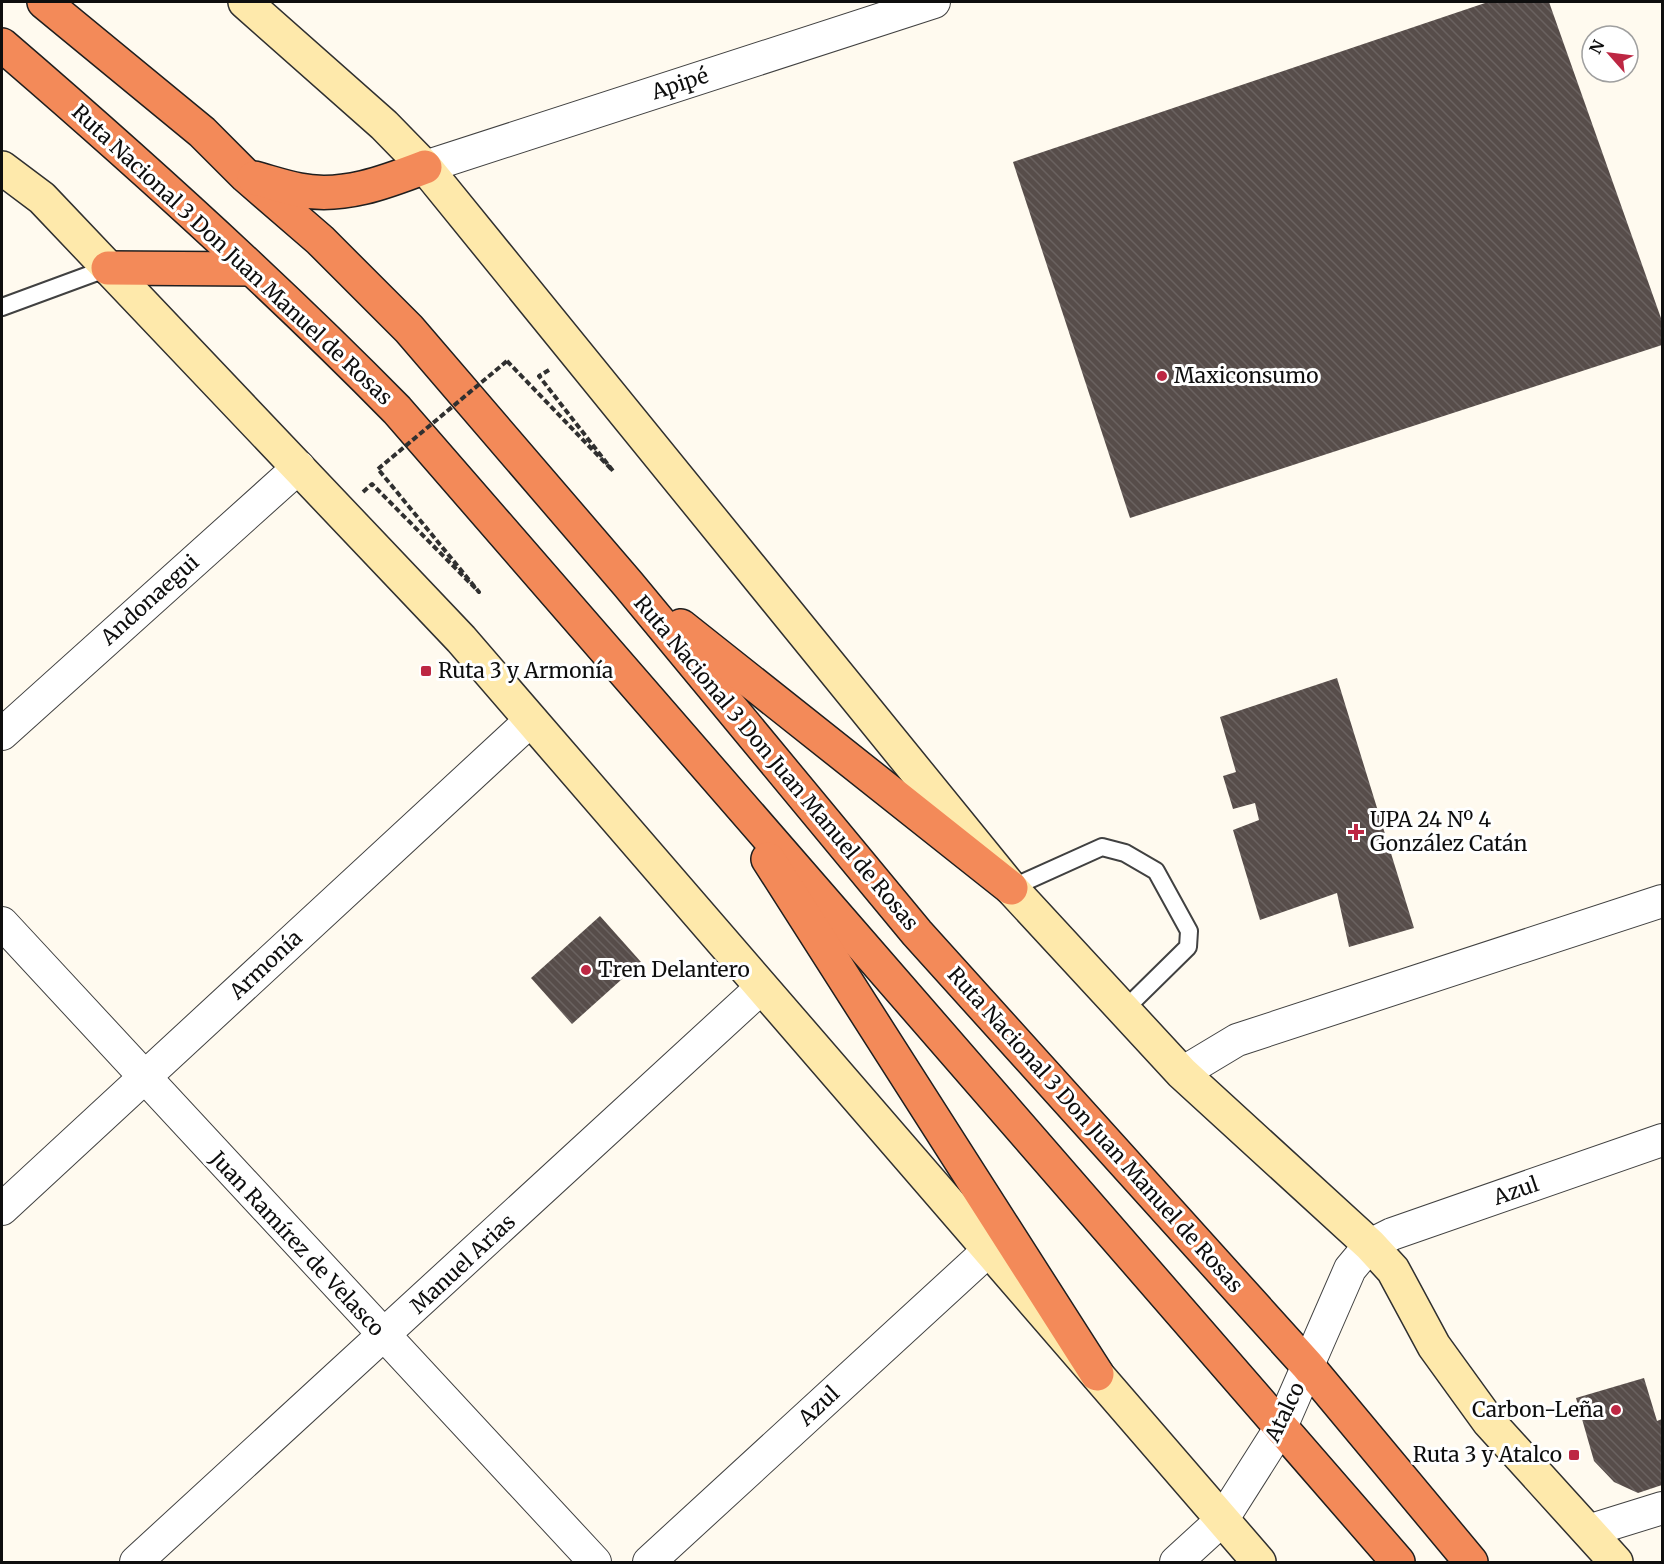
<svg xmlns="http://www.w3.org/2000/svg" width="1664" height="1564" viewBox="0 0 1664 1564" font-family="Merriweather,serif">
	<defs>
		<pattern id="building-back-hatch" width="6" height="6" patternUnits="userSpaceOnUse" patternTransform="scale(1.5)"><rect width="6" height="6" fill="#574d4a"/><path d="M-1 5l2 2M0 0l6 6M5-1l2 2" fill="none" stroke="#6a6260"/></pattern>
	</defs>
	<rect width="100%" height="100%" fill="#fffaef"/>
	<g fill="url(#building-back-hatch)">
		<polygon points="1488,2 1549,2 1662,321 1662,345 1130,518 1013,162"/>
		<polygon points="1337,678 1414,928 1349,947 1337,893 1260,920 1233,830 1259,820 1255,803 1233,809 1223,776 1236,772 1220,717"/>
		<polygon points="600,916 641,962 572,1024 531,978"/>
		<polygon points="1644,1378 1657,1421 1662,1419 1662,1485 1638,1493 1614,1482 1594,1461 1576,1398"/>
	</g>
	<g fill="none" stroke-linecap="round" stroke-linejoin="round">
		<g stroke="#414141" stroke-width="20">
			<g id="lane">
				<polyline points="2,307 108,268"/>
				<polyline points="1011,888 1102,847 1125,853 1156,871 1189,931 1188,947 1123,1011"/>
			</g>
		</g>
		<g stroke="#414141" stroke-width="34">
			<g id="street">
				<polyline points="425,167 934,2"/>
				<polyline points="2,734 299,467"/>
				<polyline points="2,923 595,1562"/>
				<polyline points="1182,1073 1237,1040 1662,901"/>
				<polyline points="2,1209 530,721"/>
				<polyline points="1588,1531 1662,1508"/>
				<polyline points="136,1562 761,988"/>
				<polyline points="649,1562 990,1249"/>
				<polyline points="1176,1562 1222,1520 1281,1427 1350,1269 1370,1245 1392,1234 1662,1140"/>
			</g>
		</g>
		<g stroke="#303030" stroke-width="36">
			<g id="secondary">
				<polyline points="245,2 384,125 425,167 1011,888 1182,1073 1370,1245 1393,1270 1434,1346 1489,1422 1616,1562"/>
				<polyline points="2,168 42,198 461,639 1259,1562"/>
			</g>
		</g>
		<g stroke="#1f1f1f" stroke-width="36">
			<g id="highway">
				<polyline points="44,2 202,132 246,176 320,240 409,329 628,584 917,933 1307,1365 1471,1562"/>
				<path d="M2 45C138 162 271 282 397 410L1398 1562"/>
				<path d="M254 178C269 182 284 187 299 190 342 199 386 182 425 167"/>
				<polyline points="108,268 251,269"/>
				<polyline points="681,626 1011,888"/>
				<polyline points="768,859 1097,1374"/>
			</g>
		</g>
		<g stroke="#303030" stroke-width="4" stroke-dasharray="6 3" stroke-linecap="butt">
			<polyline points="507,361 613,471 539,376 549,370"/>
			<polyline points="363,492 372,484 479,592 378,469"/>
		</g>
		<use href="#lane" stroke="#fff" stroke-width="16"/>
		<use href="#street" stroke="#fff" stroke-width="32"/>
		<use href="#secondary" stroke="#fee9ab" stroke-width="33"/>
		<use href="#highway" stroke="#f38a59" stroke-width="33"/>
		<polyline stroke="#303030" stroke-width="4" stroke-dasharray="6 3" stroke-linecap="butt" points="378,469 507,361"/>
	</g>
	<g fill="#bd2743" stroke="#fff" stroke-width="2">
		<circle cx="1162" cy="376" r="6"/>
		<rect x="420" y="665" width="12" height="12" rx="3"/>
		<path d="M1353 823h6v6h6v6h-6v6h-6v-6h-6v-6h6z"/>
		<circle cx="586" cy="970" r="6"/>
		<circle cx="1616" cy="1410" r="6"/>
		<rect x="1568" y="1449" width="12" height="12" rx="3"/>
	</g>
	<g text-anchor="middle" stroke-width="6" stroke-linejoin="round" paint-order="stroke">
		<g font-size="21" fill="#0e0e0e" stroke="#fff">
			<text transform="translate(680 84) rotate(-18)" y="7">Apipé</text>
			<text transform="translate(232 255) rotate(43)" y="7">Ruta Nacional 3 Don Juan Manuel de Rosas</text>
			<text transform="translate(150 600) rotate(-42)" y="7">Andonaegui</text>
			<text transform="translate(776 763) rotate(50)" y="7">Ruta Nacional 3 Don Juan Manuel de Rosas</text>
			<text transform="translate(266 965) rotate(-43)" y="7">Armonía</text>
			<text transform="translate(1095 1130) rotate(48)" y="7">Ruta Nacional 3 Don Juan Manuel de Rosas</text>
			<text transform="translate(1516 1191) rotate(-19)" y="7">Azul</text>
			<text transform="translate(297 1244) rotate(47)" y="7">Juan Ramírez de Velasco</text>
			<text transform="translate(463 1264) rotate(-43)" y="7">Manuel Arias</text>
			<text transform="translate(819 1406) rotate(-43)" y="7">Azul</text>
			<text transform="translate(1285 1412) rotate(-64)" y="7">Atalco</text>
		</g>
		<g font-size="21" fill="#0e0e0e" stroke="#fff" text-anchor="start">
			<text x="1174" y="383">Maxiconsumo</text>
			<text x="438" y="678">Ruta 3 y Armonía</text>
			<text x="1370" y="827">UPA 24 Nº 4<tspan x="1370" dy="24">González Catán</tspan></text>
			<text x="598" y="977">Tren Delantero</text>
			<text x="1604" y="1417" text-anchor="end">Carbon-Leña</text>
			<text x="1562" y="1462" text-anchor="end">Ruta 3 y Atalco</text>
		</g>
	</g>
	<rect width="1664" height="1564" fill="none" stroke="#0e0e0e" stroke-width="6"/>
	<g transform="translate(1610 54) rotate(298)"><circle r="28" fill="#ffffff" stroke="#9f9f9f" stroke-width="1.5"/>
	<path d="M0-4.5L10 22L0 15L-10 22Z" fill="#bd2743"/>
	<text y="-9" font-size="16" font-weight="bold" text-anchor="middle" fill="#0e0e0e">N</text>
	</g>
</svg>
